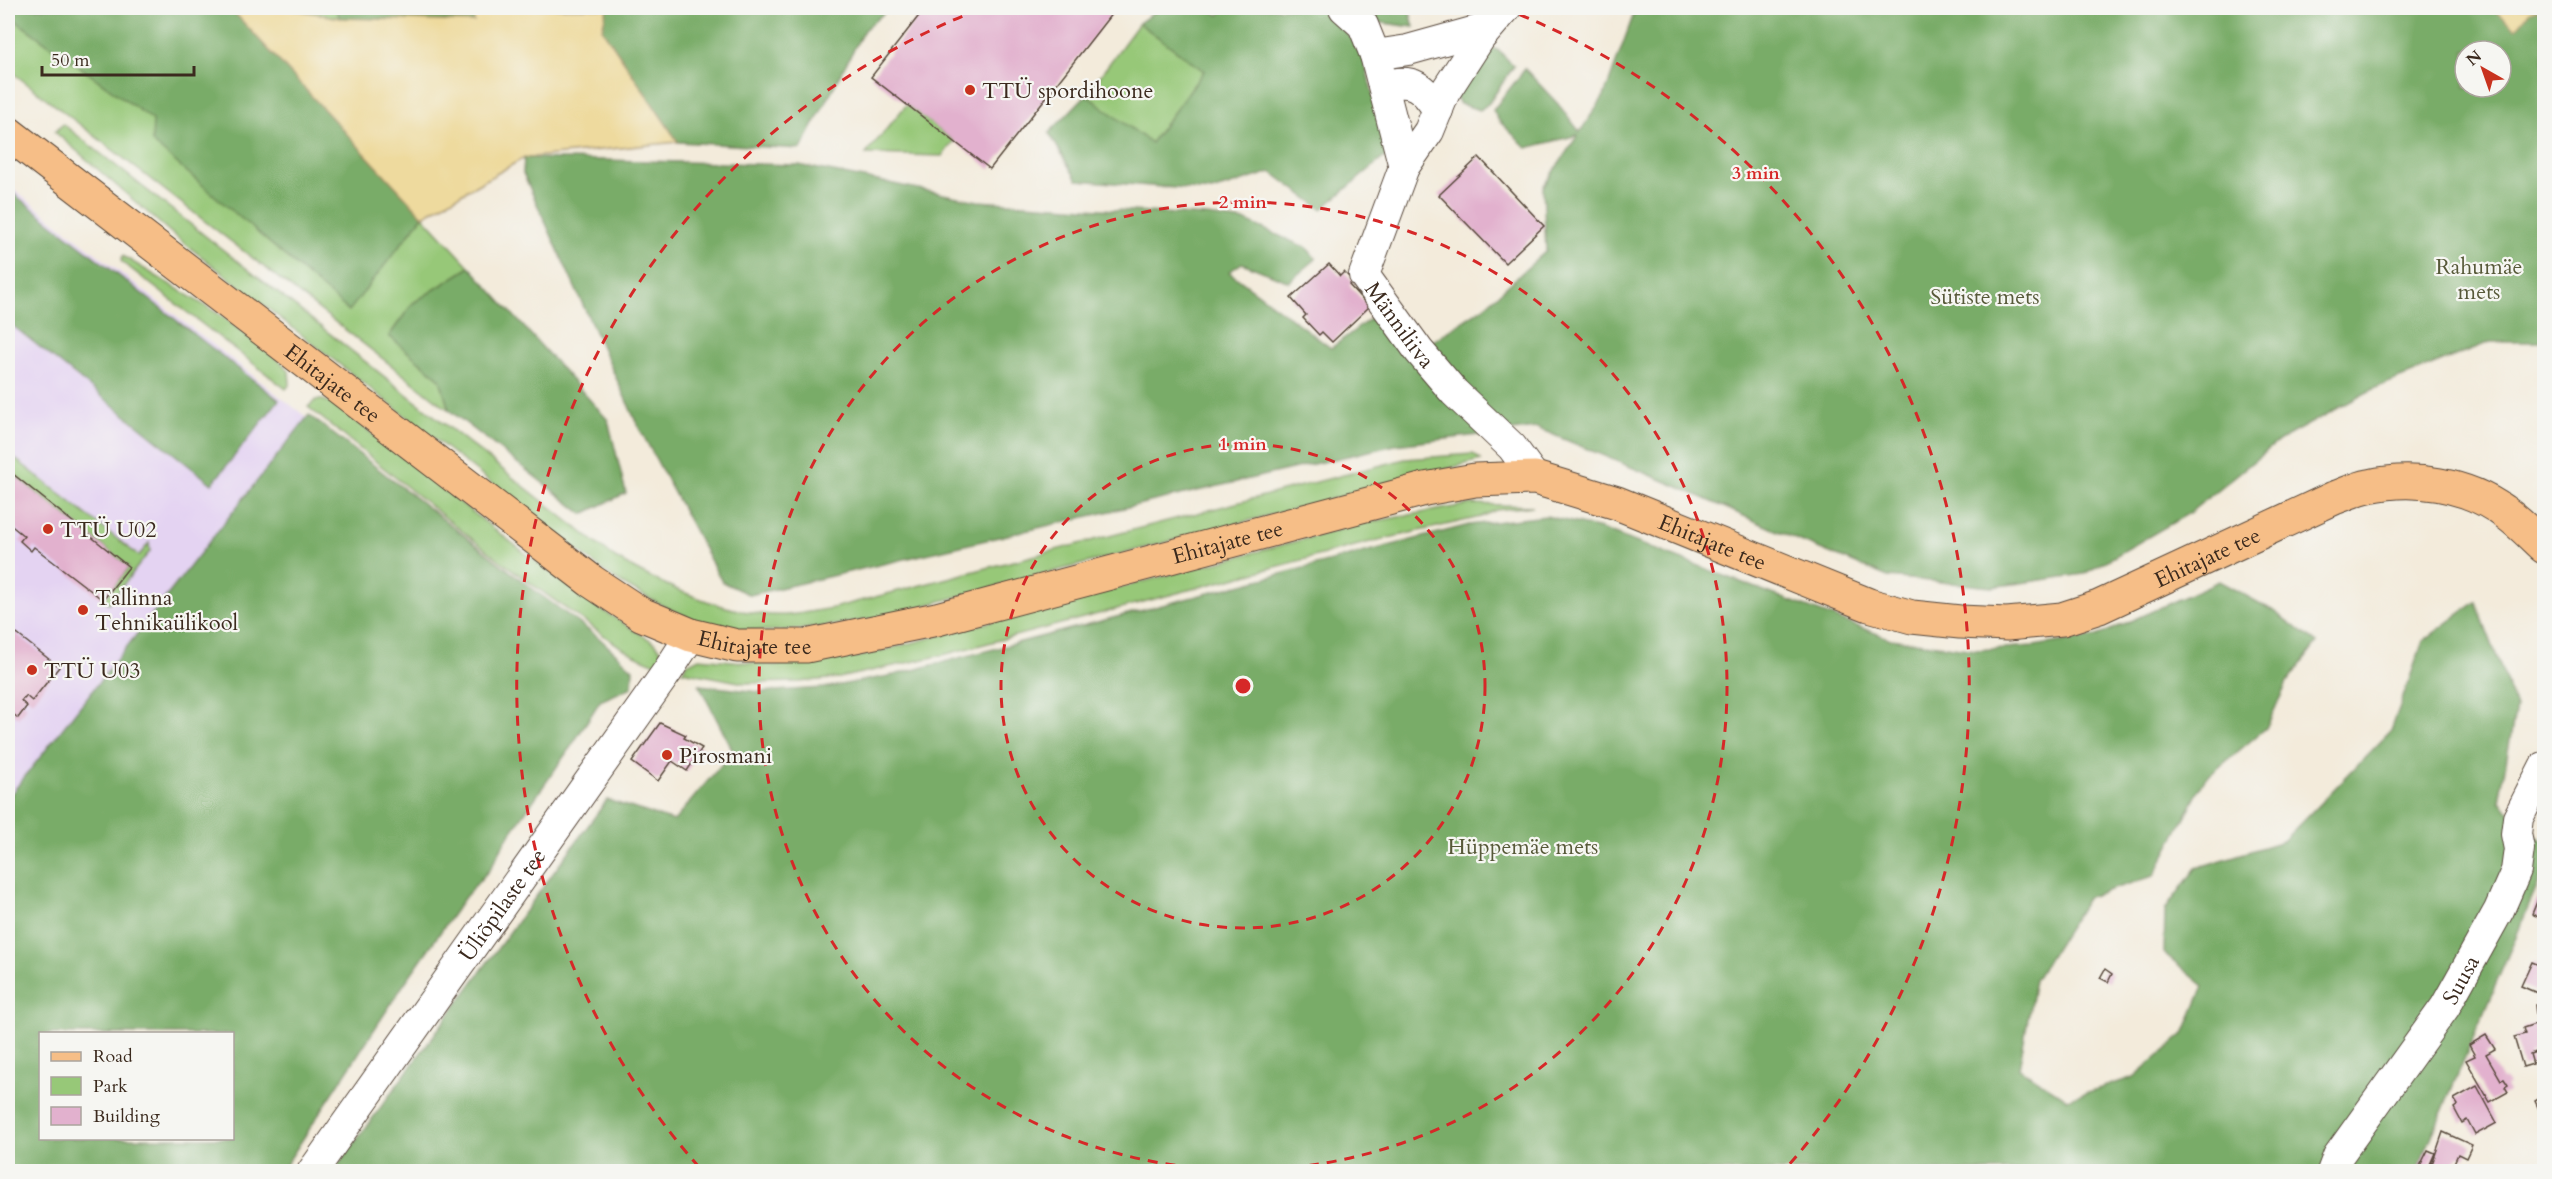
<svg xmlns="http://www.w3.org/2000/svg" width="2552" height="1179" viewBox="0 0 2552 1179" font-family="Cardo,serif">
	<rect width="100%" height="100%" fill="#f6f6f2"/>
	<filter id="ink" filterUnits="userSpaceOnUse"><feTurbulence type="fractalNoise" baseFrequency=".0167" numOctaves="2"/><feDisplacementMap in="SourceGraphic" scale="12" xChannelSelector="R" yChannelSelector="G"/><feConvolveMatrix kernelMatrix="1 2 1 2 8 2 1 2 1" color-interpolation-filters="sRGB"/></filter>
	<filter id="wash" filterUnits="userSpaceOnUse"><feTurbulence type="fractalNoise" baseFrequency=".008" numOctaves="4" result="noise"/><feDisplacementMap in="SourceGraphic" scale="24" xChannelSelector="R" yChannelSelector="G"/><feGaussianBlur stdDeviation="1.35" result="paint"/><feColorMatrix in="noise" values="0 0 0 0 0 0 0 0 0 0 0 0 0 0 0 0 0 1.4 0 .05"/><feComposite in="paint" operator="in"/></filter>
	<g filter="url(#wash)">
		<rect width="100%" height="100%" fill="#f3ebdb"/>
		<polygon fill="#e4d3f2" points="8,185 310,420 8,799"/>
		<g fill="#97c878" stroke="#69794b" stroke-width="1.5">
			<polygon points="287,8 353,8 340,18"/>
			<polygon points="8,15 153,120 349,310 423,216 470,267 413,303 389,336 440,379 449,410 8,69"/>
			<polygon points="1139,23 1204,71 1151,143 1086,95"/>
			<polygon points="907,104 954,141 942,156 866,154"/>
			<path d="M63 124 615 558C661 585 732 618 787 615 802 614 818 610 833 608L1405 459 1473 454 1481 460 876 618C817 629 748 640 690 618 663 607 638 593 613 578L170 232 55 132Z"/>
			<polygon points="123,256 222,316 282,363 289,371 290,384 286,389 121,261"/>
			<path d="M316 400H323L334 404 534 560 602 610 655 643C663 651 664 655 660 665 629 657 600 632 574 614 482 551 396 477 308 407Z"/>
			<polygon points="8,453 139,556 149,543 150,551 109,603 103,600 129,567 8,470"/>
			<polygon points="1471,504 1533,506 1496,510 1481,517 1366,543 943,655 839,678 799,682 744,683 682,671 687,664 699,658 777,665 862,656 1365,523"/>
		</g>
		<g fill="#79ac68" stroke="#5a6b43" stroke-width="1.5" fill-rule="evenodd">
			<polygon points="8,8 230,8 423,216 349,311 152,142 153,120 8,15"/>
			<polygon points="336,8 527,8 474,22 340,18"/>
			<polygon points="607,8 890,8 864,30 801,149 678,142 602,29"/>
			<polygon points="1160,8 1208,8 1219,15 1225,8 1322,8 1361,48 1388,154 1322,209 1271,172 1212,191 1077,180 1049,133 1086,95 1151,143 1204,71 1139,23"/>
			<polygon points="1364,8 1409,8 1414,27 1376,22"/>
			<path d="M1636 8H2491L2516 28 2530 11 2544 8V342H2490L2373 389 2280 440 2188 514 2084 574 1992 587 1888 577 1791 537 1674 485 1537 428 1395 445 750 595 722 582 637 424 523 173 524 158 799 165 978 201 1207 216 1246 221 1307 248 1316 259 1289 282 1242 263 1229 272 1331 348 1375 315 1409 357 1483 308 1546 251 1543 187 1578 135 1527 148 1499 121 1493 110 1525 69 1558 104 1580 132 1604 96ZM2465 51H2501V87H2465Z"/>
			<polygon points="1481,43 1499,51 1514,66 1489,103 1480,110 1460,104 1449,87"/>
			<polygon points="10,191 279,400 212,484 8,322 8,194"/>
			<polygon points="470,267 608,420 626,493 583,514 449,410 440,379 389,336 413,303"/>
			<path d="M309 415 538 593 598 637 633 669 632 687 600 701 572 745 506 840 490 869 465 897 404 984 282 1171H8V798ZM40 1034H232V1138H40Z"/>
			<polygon points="1546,516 1601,529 1891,639 1976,650 2034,646 2097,636 2219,581 2272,610 2317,643 2287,683 2266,728 2205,779 2154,876 2088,897 2035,980 2019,1068 2067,1099 2134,1077 2184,1034 2204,986 2164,953 2165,910 2196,868 2283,841 2391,731 2423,641 2476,602 2516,707 2499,801 2544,843 2544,870 2417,1171 333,1172 607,800 674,821 733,751 699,685 759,692 824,688 894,675 1469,525"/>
		</g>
		<g fill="#eeda9e" stroke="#94825e" stroke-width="1.5">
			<polygon points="230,8 287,8 340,18 474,22 474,8 607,8 602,29 678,142 524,158 423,216"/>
			<polygon points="2491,8 2544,8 2530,12 2516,29"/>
		</g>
		<g id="blocks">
			<g fill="#e2b1ce">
				<polygon points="925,8 1116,8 990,169 871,77"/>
				<polygon points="1479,157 1544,226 1505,263 1439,195"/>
				<polygon points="1329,264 1340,276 1344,272 1353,281 1349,285 1369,307 1332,342 1322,332 1319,335 1303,318 1306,315 1291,298"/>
				<polygon points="8,470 129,567 103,600 34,547 31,551 20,541 24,536 8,523"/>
				<polygon points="8,627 59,667 32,701 26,696 21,701 27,706 18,718 8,710"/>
				<polygon points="660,723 686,735 684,738 702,748 687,771 672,761 658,781 632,762"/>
				<polygon points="2541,892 2544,893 2544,920 2532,914"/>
				<polygon points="2532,962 2544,967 2544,996 2521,986"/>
				<polygon points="2105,969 2112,974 2108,982 2100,978"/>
				<polygon points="2535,1005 2544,1005 2544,1014 2536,1015"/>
				<polygon points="2535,1024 2537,1030 2544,1027 2544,1057 2542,1050 2530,1054 2533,1064 2523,1067 2514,1037 2525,1034 2523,1028"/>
				<polygon points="2486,1035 2495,1049 2486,1054 2501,1080 2504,1079 2508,1085 2505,1087 2508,1092 2490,1102 2466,1060 2475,1056 2469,1045"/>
				<polygon points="2477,1086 2497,1123 2475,1135 2467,1120 2462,1123 2454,1108 2458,1105 2454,1099"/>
				<polygon points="2543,1096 2544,1098 2544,1120 2535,1101"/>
				<polygon points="2443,1132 2472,1145 2466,1158 2458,1154 2450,1172 2441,1172 2431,1167"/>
				<polygon points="2428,1150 2435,1153 2427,1171 2419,1168"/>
			</g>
		</g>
	</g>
	<g filter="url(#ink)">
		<use href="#blocks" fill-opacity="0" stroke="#57473a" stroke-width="1.5"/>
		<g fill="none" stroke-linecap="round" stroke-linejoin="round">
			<g stroke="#57473a" stroke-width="32">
				<g id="minor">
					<path id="s1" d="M1344 8 1363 25 1375 55 1404 167 1364 275 1419 351 1454 392 1512 447 1535 478"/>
					<polyline points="1375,55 1408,50 1487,28"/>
					<path d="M1384 86C1413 77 1423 87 1438 110"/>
					<polyline points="1404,167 1429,131 1445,92 1480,38 1506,8"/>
					<path id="s2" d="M312 1172 667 672 691 635"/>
					<path id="s3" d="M2332 1172 2338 1156 2445 1007 2499 910 2516 871 2519 849 2516 834 2518 818 2544 767"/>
				</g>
			</g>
			<g stroke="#57473a" stroke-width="35">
				<g id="major">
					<path id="s4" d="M8 133 591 581 641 614 691 635 737 646H806L937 619 1425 489 1475 480 1535 478 1617 503 1869 605 1912 617 1960 622 2007 624 2062 619 2099 607 2334 498C2346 494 2357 488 2369 486 2413 476 2466 484 2503 511 2518 521 2531 535 2544 547"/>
				</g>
			</g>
			<use href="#minor" stroke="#fff" stroke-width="30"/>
			<use href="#major" stroke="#f6be87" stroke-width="33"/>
		</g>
	</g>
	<g fill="none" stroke="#d62828" stroke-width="3" stroke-dasharray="10 8">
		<circle cx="1243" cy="686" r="242"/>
		<circle cx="1243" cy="686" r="484"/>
		<path d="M699 1167A726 726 0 0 1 983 8M1503 8A726 726 0 0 1 1787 1167"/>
	</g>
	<g fill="#c8321e" stroke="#f6f6f2" stroke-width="2">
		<circle cx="970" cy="90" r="6"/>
		<circle cx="48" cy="529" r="6"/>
		<circle cx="83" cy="610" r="6"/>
		<circle cx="32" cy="670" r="6"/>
		<circle cx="667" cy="755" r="6"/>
	</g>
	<g text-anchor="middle" stroke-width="4.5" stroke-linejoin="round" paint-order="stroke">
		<g font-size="22" fill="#3b2a1e" stroke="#f6f6f2" text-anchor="start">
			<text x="982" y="98">TTÜ spordihoone</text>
			<text x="60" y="537">TTÜ U02</text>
			<text x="95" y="605">Tallinna<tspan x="95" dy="25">Tehnikaülikool</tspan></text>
			<text x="44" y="678">TTÜ U03</text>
			<text x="679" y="763">Pirosmani</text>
		</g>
		<g font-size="22" fill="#575939" stroke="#f6f6f2">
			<text x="2479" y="274">Rahumäe<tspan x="2479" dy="25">mets</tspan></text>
			<text x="1985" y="304">Sütiste mets</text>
			<text x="1523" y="854">Hüppemäe mets</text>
		</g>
		<g font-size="22" fill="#3b2a1e" stroke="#f6f6f2">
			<text dy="8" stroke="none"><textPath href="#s1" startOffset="350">Männiliiva</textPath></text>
			<text dy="8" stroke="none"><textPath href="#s4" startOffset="410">Ehitajate tee</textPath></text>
			<text dy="8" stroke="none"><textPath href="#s4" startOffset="1904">Ehitajate tee</textPath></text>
			<text dy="8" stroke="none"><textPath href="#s4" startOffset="1400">Ehitajate tee</textPath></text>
			<text dy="8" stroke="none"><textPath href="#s4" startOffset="2426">Ehitajate tee</textPath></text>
			<text dy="8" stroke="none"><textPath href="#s4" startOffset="914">Ehitajate tee</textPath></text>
			<text dy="8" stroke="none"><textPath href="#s2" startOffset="328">Üliõpilaste tee</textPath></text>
			<text dy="8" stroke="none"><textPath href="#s3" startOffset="232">Suusa</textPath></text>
		</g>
	</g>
	<circle cx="1243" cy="686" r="9" fill="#d62828" stroke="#f6f6f2" stroke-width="3"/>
	<g font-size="18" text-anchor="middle" font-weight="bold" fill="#d62828" stroke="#f6f6f2" stroke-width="4.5" stroke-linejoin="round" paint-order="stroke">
		<text x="1756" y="179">3 min</text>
		<text x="1243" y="208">2 min</text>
		<text x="1243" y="450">1 min</text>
	</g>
	<rect width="2552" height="1179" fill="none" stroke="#f6f6f2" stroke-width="30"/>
	<rect x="39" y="1032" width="195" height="108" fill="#f6f6f2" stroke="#aba49d" stroke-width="1.5"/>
	<rect x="51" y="1052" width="30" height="9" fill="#f6be87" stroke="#aba49d" stroke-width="1.5"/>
	<text x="93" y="1062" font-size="18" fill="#3b2a1e">Road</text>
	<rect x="51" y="1077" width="30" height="18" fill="#97c878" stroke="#aba49d" stroke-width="1.5"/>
	<text x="93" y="1092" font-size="18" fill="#3b2a1e">Park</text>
	<rect x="51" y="1107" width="30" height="18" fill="#e2b1ce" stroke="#aba49d" stroke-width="1.5"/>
	<text x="93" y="1122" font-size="18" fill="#3b2a1e">Building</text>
	<g transform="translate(2483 69) rotate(320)"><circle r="28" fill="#f6f6f2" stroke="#aba49d" stroke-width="1.5"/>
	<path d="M0-4.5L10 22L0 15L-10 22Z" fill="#c8321e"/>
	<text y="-9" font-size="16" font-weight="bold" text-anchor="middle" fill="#3b2a1e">N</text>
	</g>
	<path d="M42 66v9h152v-9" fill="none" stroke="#3b2a1e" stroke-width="3"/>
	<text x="51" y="66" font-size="18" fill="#3b2a1e" stroke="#f6f6f2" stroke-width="4.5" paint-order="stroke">50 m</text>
</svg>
